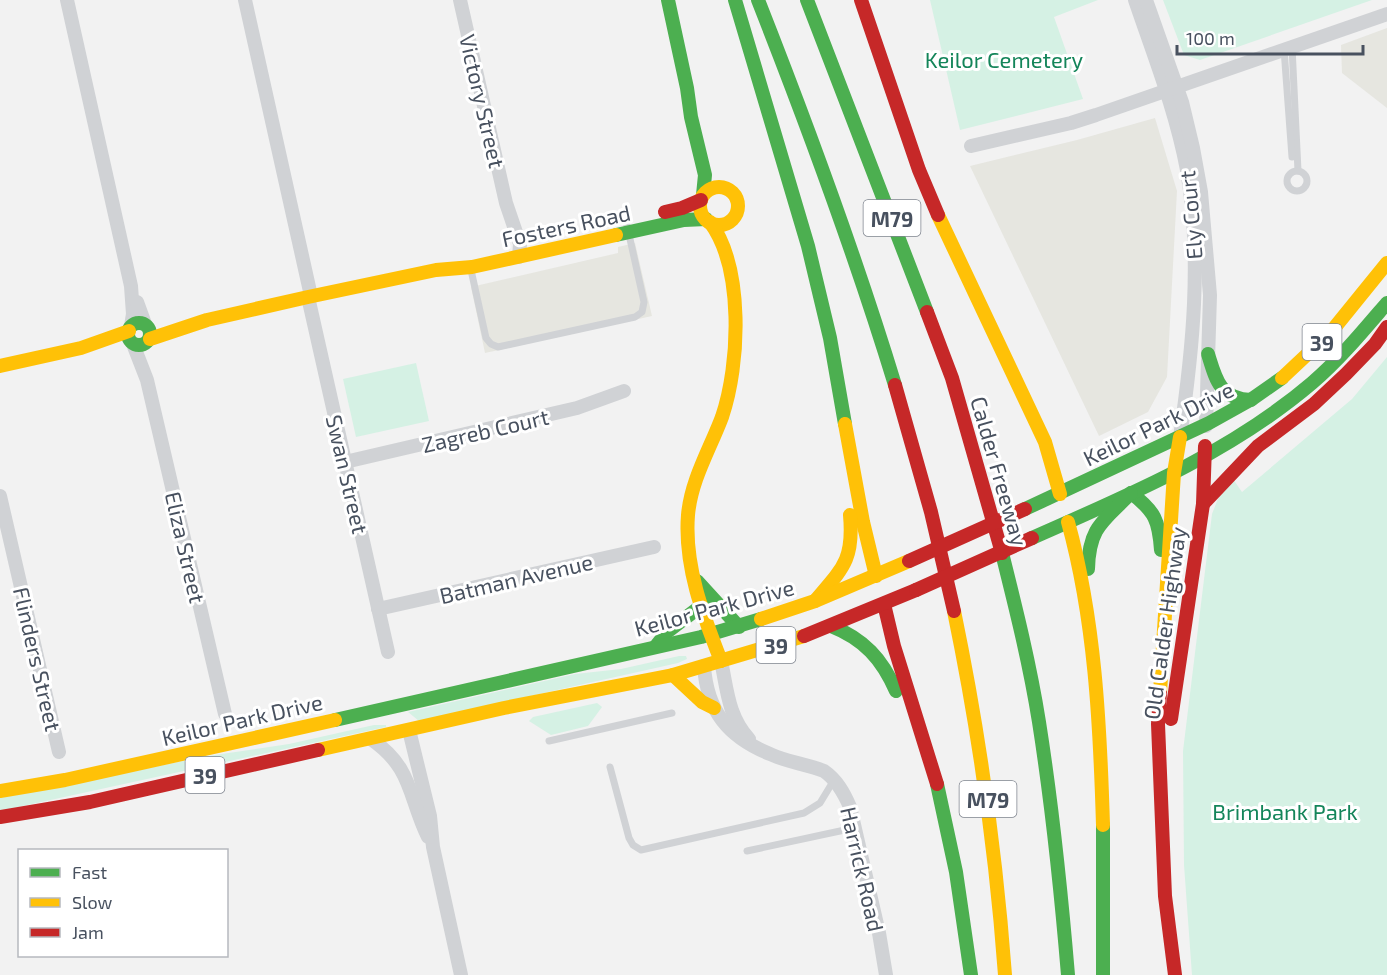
<svg xmlns="http://www.w3.org/2000/svg" width="1387" height="975" viewBox="0 0 1387 975" font-family="'Exo 2',sans-serif">
<rect width="100%" height="100%" fill="#f2f2f2"/>
<g fill="#e6e6e0">
<path d="M1387,28V108L1342,73L1341,45Z"/>
<path d="M1155,118L1177,191L1167,377L1148,412L1099,436L970,166L1077,140Z"/>
<path d="M635,243L652,316L485,353L471,287L618,253V247Z"/>
</g>
<g fill="#d5f1e4">
<path d="M930,0H1098L1054,17L1083,99L960,130Z"/>
<path d="M1163,0H1372L1200,60L1184,55Z"/>
<path d="M1387,357V975H1192L1184,865L1183,751L1212,514L1219,496L1233,479L1242,492L1352,399Z"/>
<path d="M416,363L429,421L356,437L343,379Z"/>
<path d="M679,656H686L687,659L678,663L419,721L408,712L575,674L621,669Z"/>
<path d="M597,703L602,707L588,726L551,735L529,721L533,717Z"/>
<path d="M374,725H386V727L0,811V798L208,756L289,744Z"/>
</g>
<g fill="none" stroke-linecap="round" stroke-linejoin="round">
<g stroke="#d0d2d5" stroke-width="7">
<path d="M1292,47L1298,171"/>
<path d="M1284,49L1292,157"/>
<circle cx="1297" cy="181" r="10"/>
<path d="M471,270L486,338L491,344L498,347L635,317L642,312L644,302L626,221"/>
<path d="M549,741L672,713"/>
<path d="M610,767L629,838L633,845L641,850L804,813L820,803L834,780"/>
<path d="M747,851L854,828"/>
</g>
<g stroke="#d0d2d5" stroke-width="14">
<path d="M67,0L131,286L133,314L131,326"/>
<path d="M245,0L311,296"/>
<path d="M460,0L506,203L520,244L519,257"/>
<path d="M1135,0C1154,56 1176,111 1187,170C1202,259 1193,349 1180,437"/>
<path d="M1146,0L1182,102L1193,148L1201,192L1210,295L1206,426"/>
<path d="M971,146L1071,123L1096,115L1387,14"/>
<path d="M308,297L388,652"/>
<path d="M137,302L145,324"/>
<path d="M133,344L147,380L225,714"/>
<path d="M345,462L577,408L624,391"/>
<path d="M0,496L59,752"/>
<path d="M378,609L654,547"/>
<path d="M721,661C727,688 728,717 749,739"/>
<path d="M704,666C707,711 728,737 770,754C787,762 806,764 824,771C837,780 844,793 850,807L879,933L886,975"/>
<path d="M409,730L430,816L433,847L461,975"/>
<path d="M371,739C413,768 408,796 428,837"/>
</g>
<g stroke="#4caf50" stroke-width="14">
<path d="M668,0L687,88L691,117L705,175L703,195"/>
<path d="M735,0L808,246L830,338L845,424"/>
<path d="M758,0C808,127 855,254 895,385"/>
<path d="M807,0L927,312"/>
<path d="M616,235L684,220L706,219"/>
<circle cx="139" cy="334" r="11"/>
<path d="M1208,354C1216,380 1220,399 1251,400"/>
<path d="M1131,493C1155,511 1159,521 1161,550"/>
<path d="M1025,509L1209,423L1252,399L1282,378"/>
<path d="M1032,538C1129,495 1230,453 1312,383C1340,359 1363,331 1387,303"/>
<path d="M1002,553C1016,609 1030,665 1039,722C1052,805 1061,891 1068,975"/>
<path d="M1088,569C1089,526 1104,521 1131,493"/>
<path d="M697,581L739,627"/>
<path d="M831,626C864,639 882,659 896,691"/>
<path d="M656,646L667,632L701,606"/>
<path d="M335,720L701,637L761,619"/>
<path d="M937,784L956,872L971,975"/>
<path d="M1103,975V825"/>
</g>
<g stroke="#ffc107" stroke-width="14">
<circle cx="719" cy="206" r="19"/>
<path d="M938,215L1045,442L1060,494"/>
<path d="M710,222C744,268 740,364 722,417C710,449 691,480 688,515C684,566 703,615 721,661"/>
<path d="M150,339L207,320L308,297L436,270L472,267L616,235"/>
<path d="M0,366L81,348L129,331"/>
<path d="M1282,378L1331,332L1387,263"/>
<path d="M845,424L863,522L876,576"/>
<path d="M1068,522C1095,620 1100,724 1103,825"/>
<path d="M815,601C843,568 854,560 850,515"/>
<path d="M954,611C979,732 996,852 1005,975"/>
<path d="M761,619L815,601L909,561"/>
<path d="M673,675L702,702L714,708"/>
<path d="M1160,693L1174,473L1180,437"/>
<path d="M318,750L504,708L673,675L804,636"/>
<path d="M0,791L65,780L335,720"/>
</g>
<g stroke="#c62828" stroke-width="14">
<path d="M861,0L919,170L938,215"/>
<path d="M665,212L682,208L701,200"/>
<path d="M927,312L952,378L1002,553"/>
<path d="M895,385L931,512L954,611"/>
<path d="M1203,504L1258,446L1314,404L1346,374L1375,344L1387,327"/>
<path d="M884,604L894,646L937,784"/>
<path d="M804,636L916,590"/>
<path d="M1160,693L1158,724L1165,896L1175,975"/>
<path d="M1171,719L1203,504L1205,446"/>
<path d="M0,817L90,802L318,750"/>
</g>
<g stroke="#c62828" stroke-width="14">
<path d="M909,561L1025,509"/>
<path d="M916,590L1032,538"/>
</g>
</g>
<g text-anchor="middle" dominant-baseline="central" stroke-width="6" stroke-linejoin="round" paint-order="stroke">
<g fill="#fff" stroke="#7f858f" stroke-width="1.5">
<rect x="863.5" y="200" width="57" height="36" rx="4.5"/>
<rect x="1302.5" y="324" width="39" height="36" rx="4.5"/>
<rect x="756.5" y="627" width="39" height="36" rx="4.5"/>
<rect x="185.5" y="757" width="39" height="36" rx="4.5"/>
<rect x="959.5" y="781" width="57" height="36" rx="4.5"/>
</g>
<g font-size="21" font-weight="bold" fill="#48515f">
<text x="892" y="218">M79</text>
<text x="1322" y="342">39</text>
<text x="776" y="645">39</text>
<text x="205" y="775">39</text>
<text x="988" y="799">M79</text>
</g>
<g font-size="22" fill="#14855a" stroke="#fff">
<text x="1004" y="59">Keilor Cemetery</text>
<text x="1285" y="811">Brimbank Park</text>
</g>
<g font-size="22" fill="#48515f" stroke="#fff">
<text transform="translate(483 101) rotate(77)">Victory Street</text>
<text transform="translate(1190 215) rotate(-95)">Ely Court</text>
<text transform="translate(566 225) rotate(-12)">Fosters Road</text>
<text transform="translate(1158 423) rotate(-26)">Keilor Park Drive</text>
<text transform="translate(485 430) rotate(-13)">Zagreb Court</text>
<text transform="translate(1000 471) rotate(74)">Calder Freeway</text>
<text transform="translate(348 474) rotate(77)">Swan Street</text>
<text transform="translate(186 547) rotate(77)">Eliza Street</text>
<text transform="translate(516 578) rotate(-13)">Batman Avenue</text>
<text transform="translate(714 607) rotate(-15)">Keilor Park Drive</text>
<text transform="translate(1164 623) rotate(-82)">Old Calder Highway</text>
<text transform="translate(38 659) rotate(77)">Flinders Street</text>
<text transform="translate(242 719) rotate(-13)">Keilor Park Drive</text>
<text transform="translate(863 869) rotate(77)">Harrick Road</text>
</g>
</g>
<rect x="18" y="849" width="210" height="108" fill="#ffffff" stroke="#b6b9bf" stroke-width="1.5"/>
<rect x="30" y="868" width="30" height="9" fill="#4caf50" stroke="#b6b9bf" stroke-width="1.5"/>
<text x="72" y="879" font-size="18" fill="#48515f">Fast</text>
<rect x="30" y="898" width="30" height="9" fill="#ffc107" stroke="#b6b9bf" stroke-width="1.5"/>
<text x="72" y="909" font-size="18" fill="#48515f">Slow</text>
<rect x="30" y="928" width="30" height="9" fill="#c62828" stroke="#b6b9bf" stroke-width="1.5"/>
<text x="72" y="939" font-size="18" fill="#48515f">Jam</text>
<path d="M1177 45v9h186v-9" fill="none" stroke="#48515f" stroke-width="3"/>
<text x="1186" y="45" font-size="18" fill="#48515f" stroke="#ffffff" stroke-width="4.5" paint-order="stroke">100 m</text>
</svg>
